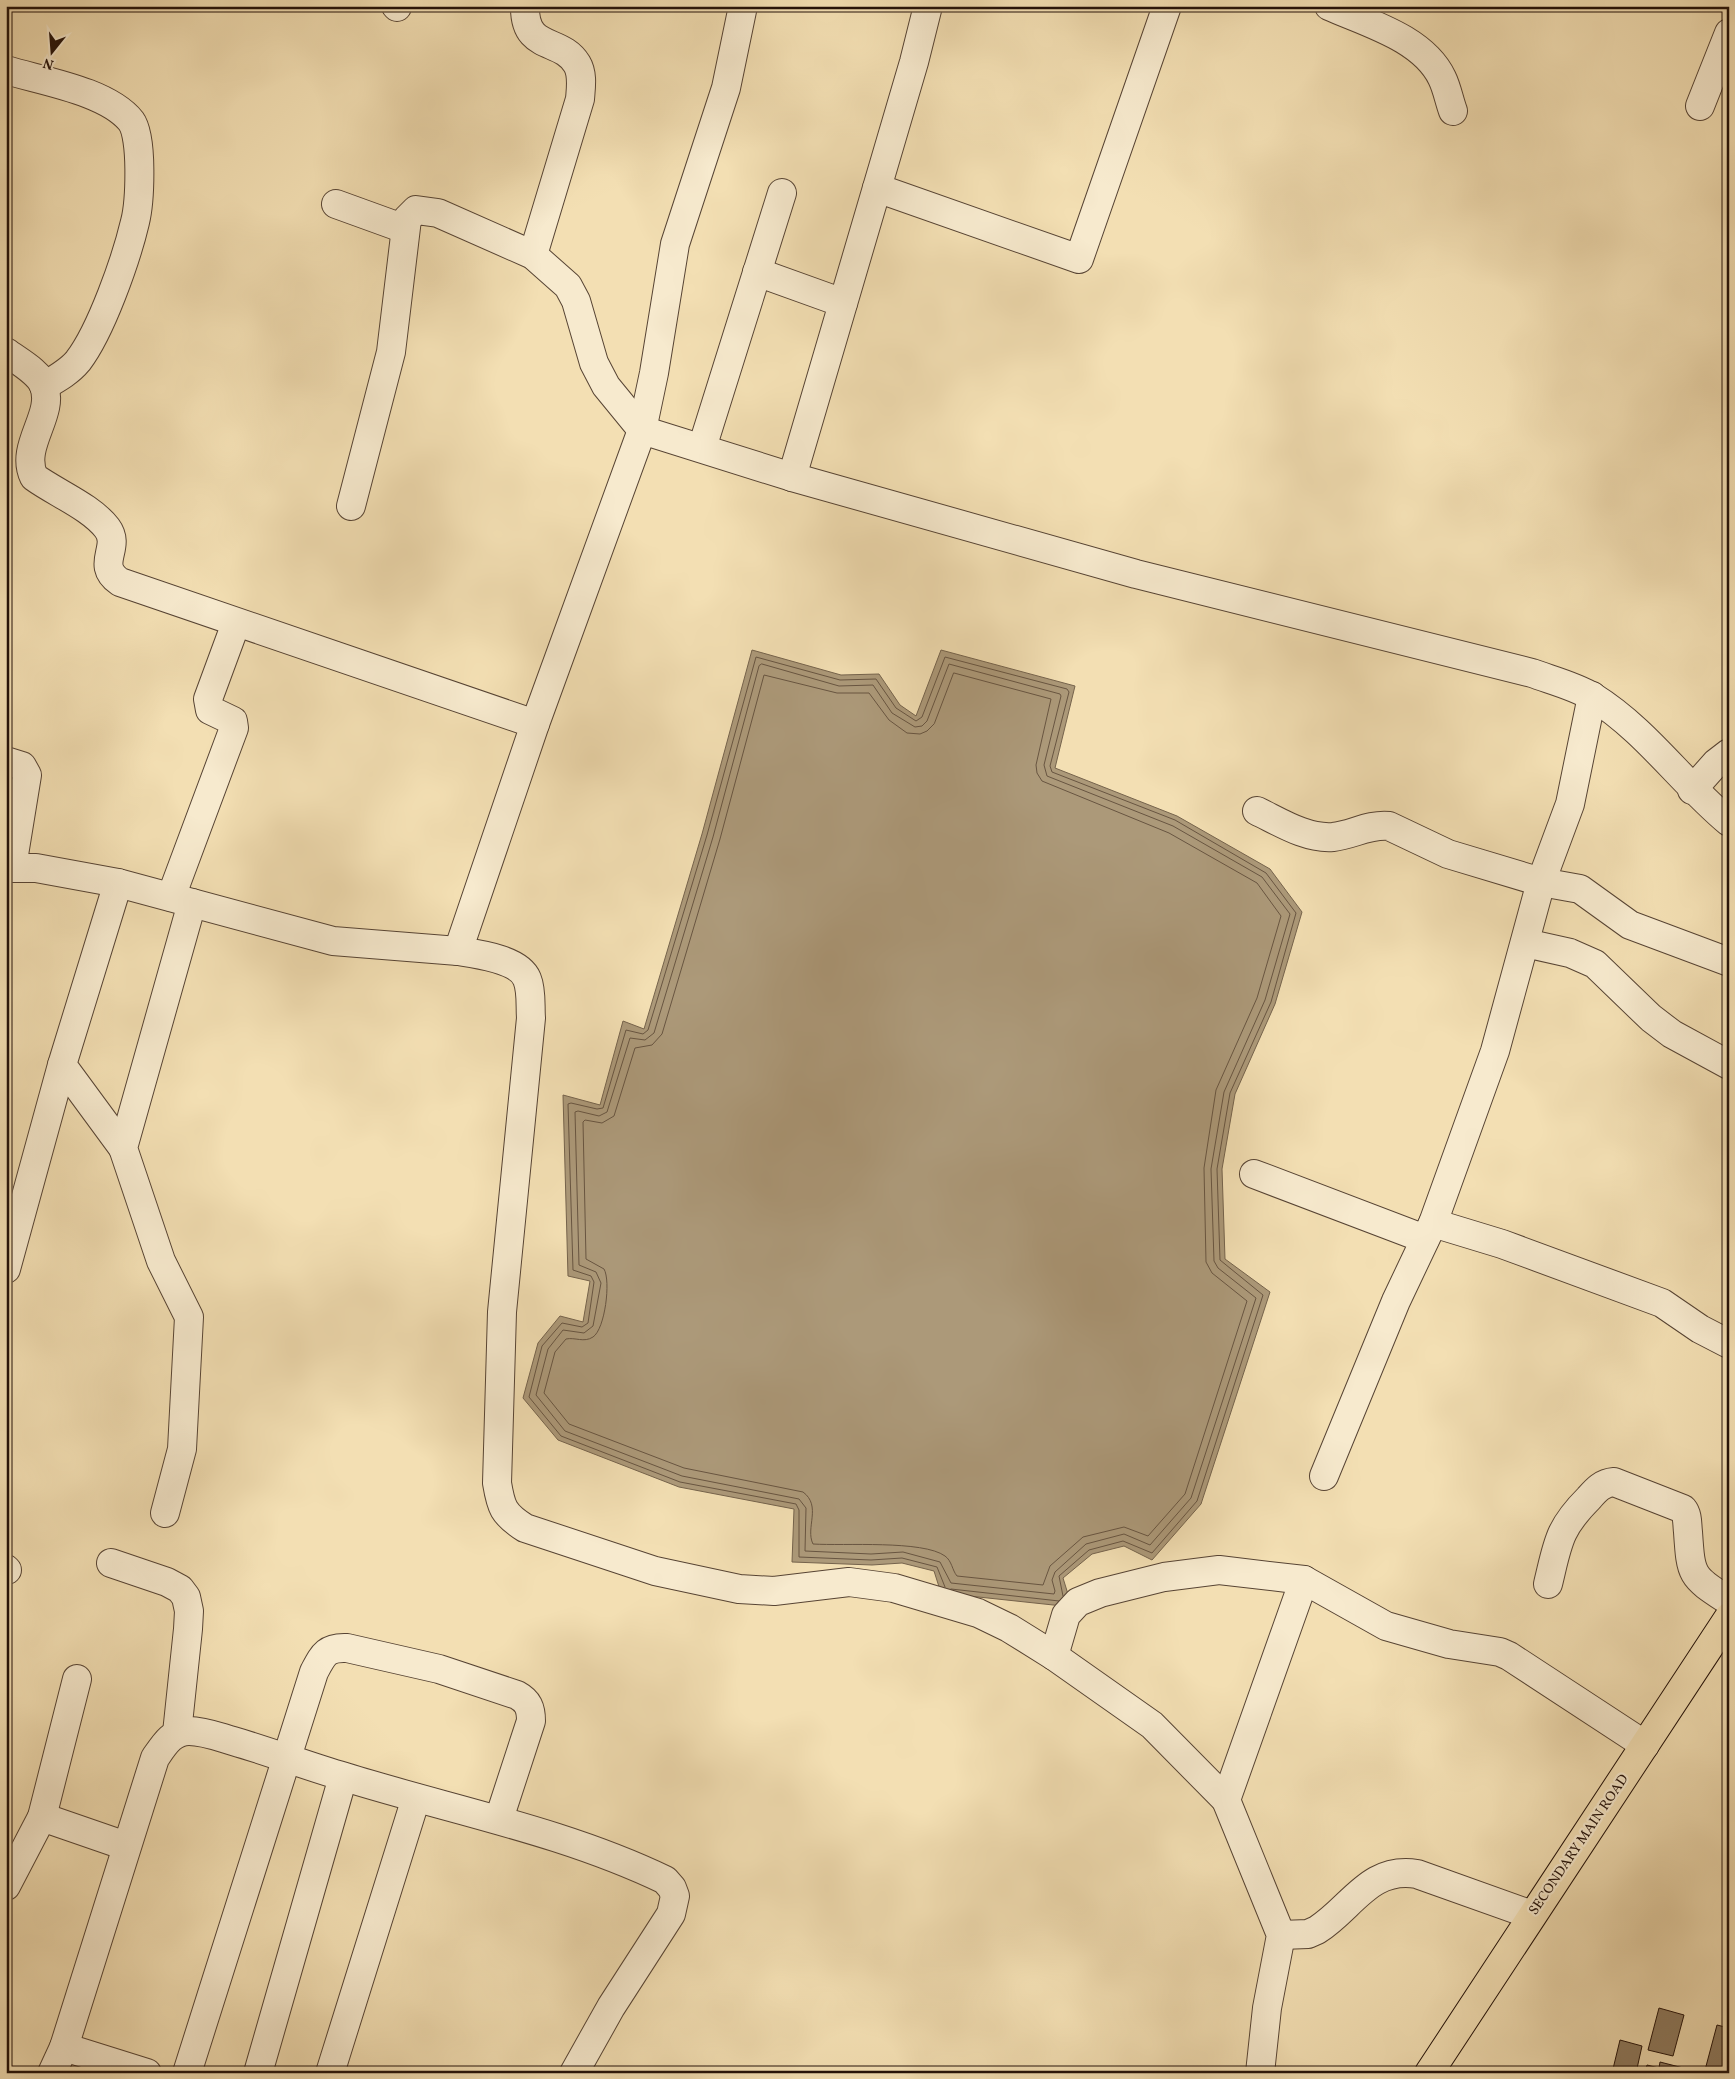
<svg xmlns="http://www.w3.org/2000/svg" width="1735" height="2079" viewBox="0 0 1735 2079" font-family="Vollkorn,serif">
<rect width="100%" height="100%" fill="#f3dfb3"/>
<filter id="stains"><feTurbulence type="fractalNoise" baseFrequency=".004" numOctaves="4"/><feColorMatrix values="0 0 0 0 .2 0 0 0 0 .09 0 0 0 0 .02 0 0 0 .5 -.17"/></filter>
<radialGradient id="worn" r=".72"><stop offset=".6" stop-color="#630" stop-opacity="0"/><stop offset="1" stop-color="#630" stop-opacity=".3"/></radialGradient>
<path fill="#ac9979" stroke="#75634c" d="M752,650L841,675L879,674L900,705L916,716L941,650L1075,686L1055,768L1177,816L1270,869L1302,912L1275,1004L1235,1094L1222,1169L1225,1259L1270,1292L1201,1504L1152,1560L1124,1546L1092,1554L1063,1578L1072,1607L941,1593L934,1571L902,1563L872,1565L792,1562L794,1509L679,1487L558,1440L523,1398L538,1343L560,1316L583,1322L590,1281L568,1276L563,1095L600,1105L623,1021L644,1029L702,834Z"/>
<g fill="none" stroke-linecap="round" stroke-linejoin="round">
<g stroke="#685541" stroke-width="1">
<path d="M762,664L839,686L873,685L892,713L915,727L922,726L927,721L949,664L1060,694L1061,696L1044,765L1047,776L1173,826L1262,877L1290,914L1265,1000L1224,1092L1211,1169L1214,1261L1218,1268L1256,1298L1191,1498L1150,1545L1124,1534L1086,1544L1055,1572L1052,1580L1055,1591L1054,1594L951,1583L940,1562L903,1552L871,1554L805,1551L806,1508L799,1499L682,1476L565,1431L536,1395L548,1349L563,1330L584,1333L593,1326L601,1283L596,1272L579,1265L575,1112L578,1111L599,1116L607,1112L630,1038L645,1040L654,1033L713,837L759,666Z"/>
<path d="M954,673L1051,699L1036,765L1037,773L1042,781L1169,833L1257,883L1281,916L1257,998L1216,1090L1204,1168L1206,1262L1212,1273L1247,1301L1185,1494L1148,1536L1124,1527L1083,1537L1050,1566L1043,1585L957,1576C952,1570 952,1561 945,1556C923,1540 844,1546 813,1544C805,1528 822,1506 803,1492L684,1468L569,1424L544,1393L555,1352L566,1339C575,1337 584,1343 593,1337C605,1329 611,1281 604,1269L586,1259L583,1122L585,1120L602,1123L614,1116L635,1048L652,1045L662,1034L720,839L764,675L837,693H869L889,720L907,733L920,734L927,731L934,724Z"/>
<path d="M945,1587L937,1567L902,1558L871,1560L799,1557V1510L796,1504L680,1482L561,1436L529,1397L542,1346L562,1323L582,1327L588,1323L594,1282L591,1276L573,1270L568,1104L571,1103L597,1109L603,1108L626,1030L643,1034L648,1030L707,835L756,657L840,680L876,679L896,708L916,721L922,717L945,657L1067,689L1069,692L1050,766L1052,772L1175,820L1266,873L1296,913L1271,1002L1230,1093L1217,1169L1220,1260L1263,1295L1197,1501L1152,1553L1123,1541L1089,1550L1059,1576L1063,1596"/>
<path d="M951,1589L1059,1601"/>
</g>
</g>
<g fill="#8f7c61" stroke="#231109">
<path d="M1659,2008L1684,2015L1673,2056L1648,2050Z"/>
<path d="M1717,2025L1729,2028V2073L1705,2070Z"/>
<path d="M1620,2040L1642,2046L1636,2073H1612Z"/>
<path d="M1660,2062L1699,2072V2073H1645L1647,2065L1659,2068Z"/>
</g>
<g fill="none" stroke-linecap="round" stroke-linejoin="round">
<defs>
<g id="minor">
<path d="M396,6L397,7"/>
<path d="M525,6C524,52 561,37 577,64C583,74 581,87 580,99L533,255"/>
<path d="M743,6L726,88L675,244L654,373L642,430L535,724L458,951C477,954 519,959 527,979C532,991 530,1006 531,1018L502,1312L497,1483C501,1507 503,1514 525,1528L655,1571L739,1589L774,1591L849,1582L894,1588L978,1613L1009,1628L1054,1656L1152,1725L1226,1800"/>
<path d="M1329,6C1367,23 1423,38 1442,78C1447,88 1449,100 1453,111"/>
<path d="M6,70C42,81 107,91 131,121C143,137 140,202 135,222C126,260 101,331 78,361C69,372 56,379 44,386"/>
<path d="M1700,106L1729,33"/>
<path d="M877,188L1079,259L1167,6"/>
<path d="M336,204L405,229"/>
<path d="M757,272L843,303"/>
<path d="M6,352C18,361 39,372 44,386C55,415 19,446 34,477C56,493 91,507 107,528C122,548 94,564 120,582L535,724"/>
<path d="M702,448L782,193"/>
<path d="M792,477L914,62L928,6"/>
<path d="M351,506L391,352L407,219L416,210L438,213L533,255L568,286L576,301L594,363L606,386L642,430L792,477L1136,574L1532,673C1551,680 1575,686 1593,697C1646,730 1682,783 1729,822"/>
<path d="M6,761L22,766L27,775L12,867"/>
<path d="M1692,790L1716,763L1729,753"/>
<path d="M1257,811C1280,822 1306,839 1333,837C1352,835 1369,824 1389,826L1448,854L1541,882L1580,889L1630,925L1729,962"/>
<path d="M6,868H36L118,883L333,941L458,951"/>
<path d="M118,883L62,1065L123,1148"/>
<path d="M171,897L234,728L233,721L210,710L208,699L236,623"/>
<path d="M1525,943L1570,953L1595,964L1651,1018L1672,1034L1729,1065"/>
<path d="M1254,1174L1425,1239"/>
<path d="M1433,1223L1502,1244L1662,1303L1700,1329L1729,1344"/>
<path d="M6,1269L62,1065"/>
<path d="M1324,1476L1396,1301L1433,1223L1495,1051L1541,882L1570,804L1592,696"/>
<path d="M165,1513L182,1449L189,1317L161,1261L123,1148L192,903"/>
<path d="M111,1563L167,1582L180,1589L186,1597L189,1611L188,1629L177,1733"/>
<path d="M6,1569L7,1570"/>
<path d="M1548,1584C1558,1543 1558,1529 1589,1498C1596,1490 1602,1483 1614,1482L1683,1509C1688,1515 1687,1524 1688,1532C1691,1577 1691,1576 1729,1601"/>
<path d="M1054,1656L1066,1615L1078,1602L1100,1593L1164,1577L1219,1570L1304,1580L1386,1626L1449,1644L1500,1652L1509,1656L1645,1745"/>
<path d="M42,1817L77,1679"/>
<path d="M6,1886L42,1817L126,1846"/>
<path d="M1281,1935L1308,1934L1317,1930C1352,1908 1369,1866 1417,1874L1532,1915"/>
<path d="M64,2047L147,2073"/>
<path d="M52,2073L64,2047L155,1758C164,1745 172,1731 189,1731C204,1731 219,1737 233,1741C271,1752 307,1766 345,1777C451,1810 563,1831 665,1880L672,1888L675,1896L671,1914L611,2007L574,2073"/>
<path d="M187,2073L314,1672C323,1655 326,1647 347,1648L439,1669L517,1695C528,1701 531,1708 531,1721L499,1819"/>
<path d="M258,2073L343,1777"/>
<path d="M330,2073L416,1798"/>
<path d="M1260,2073L1267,2008L1281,1935L1226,1800L1304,1580"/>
</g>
<path id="major" d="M1429,2073L1729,1617"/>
</defs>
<use href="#minor" stroke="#574434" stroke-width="30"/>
<use href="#major" stroke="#231109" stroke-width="30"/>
<use href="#minor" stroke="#f7eace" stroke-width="28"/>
<use href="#major" stroke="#f3dfb3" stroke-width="28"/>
</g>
<g text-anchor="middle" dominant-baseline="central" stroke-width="4.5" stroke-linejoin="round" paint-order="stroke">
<g font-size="14" fill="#231109" stroke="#f7eace">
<text transform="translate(1579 1845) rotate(-56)">SECONDARY MAIN ROAD</text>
</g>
</g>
<rect width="1735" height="2079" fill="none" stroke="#f3dfb3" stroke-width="25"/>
<rect x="8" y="8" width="1720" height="2064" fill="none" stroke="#231109" stroke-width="2.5"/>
<rect x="12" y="12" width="1710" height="2054" fill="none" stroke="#231109"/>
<g transform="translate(52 52) rotate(197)" stroke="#f7eace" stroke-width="4" paint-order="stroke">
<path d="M0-4L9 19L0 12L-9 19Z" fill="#231109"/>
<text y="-8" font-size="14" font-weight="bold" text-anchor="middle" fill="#231109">N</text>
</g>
<rect width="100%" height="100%" filter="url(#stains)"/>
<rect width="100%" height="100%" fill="url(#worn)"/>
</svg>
